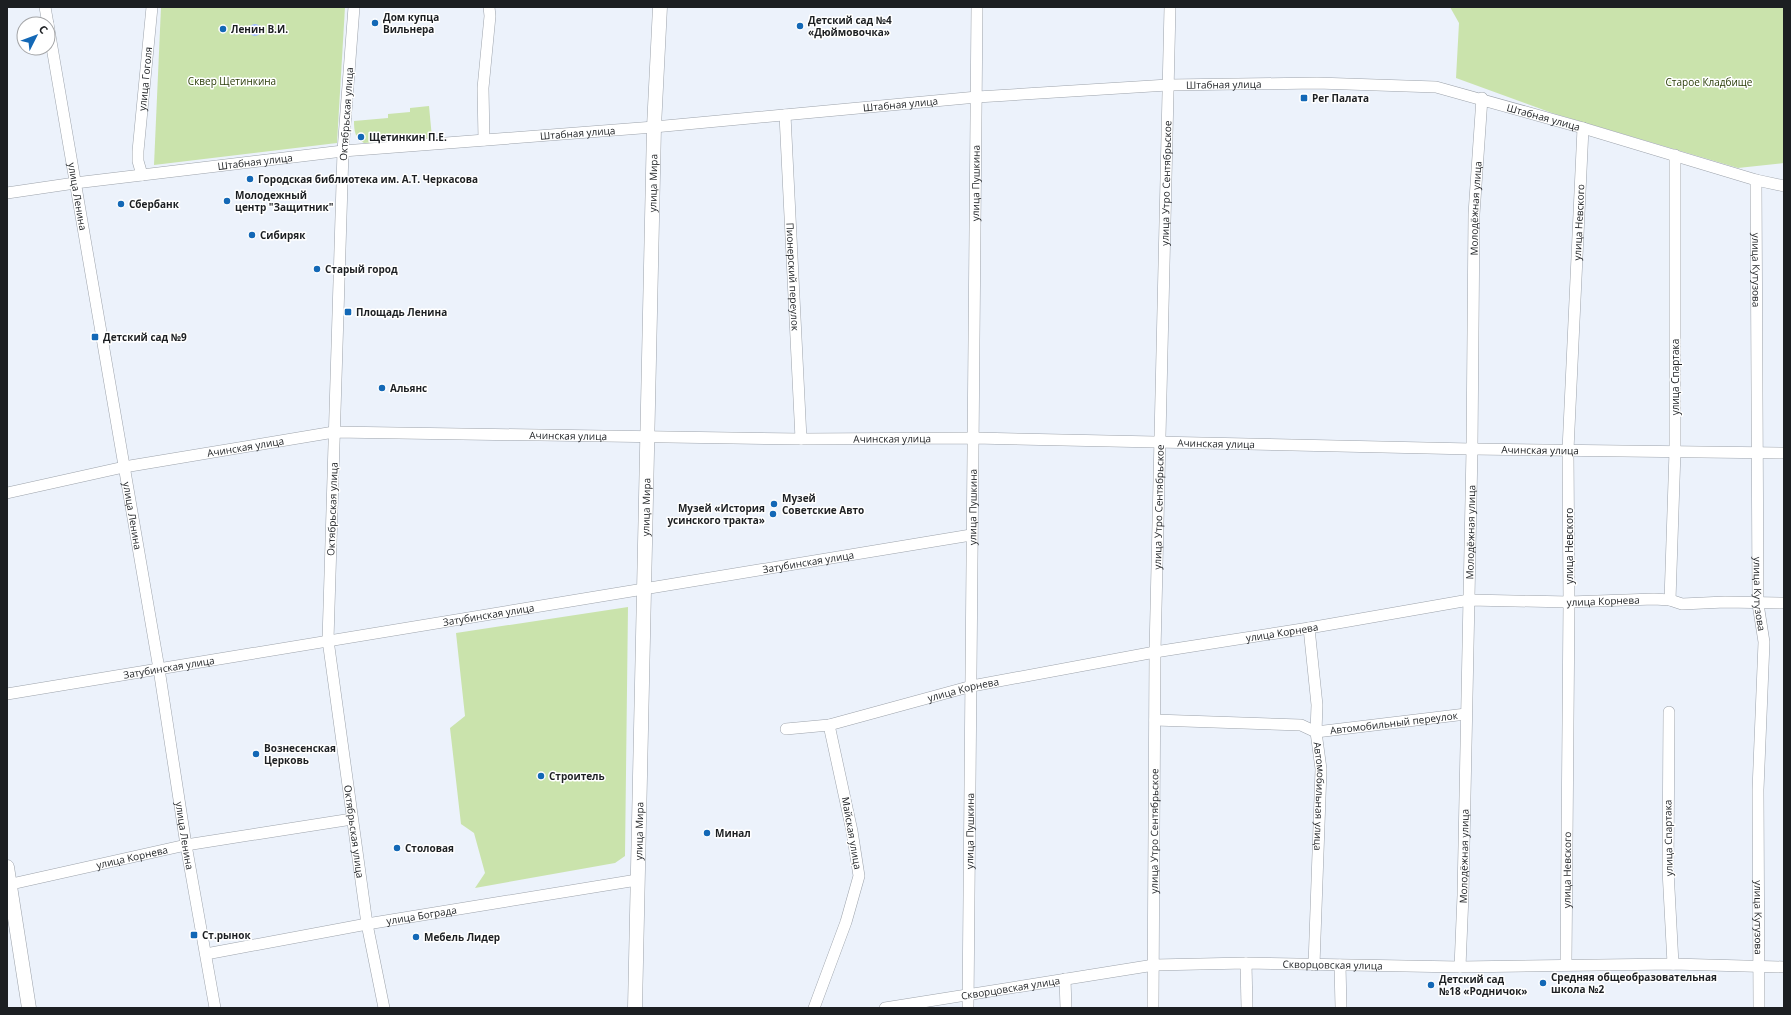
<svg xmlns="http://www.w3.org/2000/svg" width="1791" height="1015" viewBox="0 0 1791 1015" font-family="'Open Sans',sans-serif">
<rect width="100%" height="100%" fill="#ecf2fb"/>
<g fill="#cae3ac">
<path d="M161,7H345L337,143L154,165Z"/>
<path d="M1450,7H1784V163L1738,168L1552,113L1456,78L1459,23Z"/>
<path d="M429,106L432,138L364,143C355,138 354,131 354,121L388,118V114L410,112V108Z"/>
<path d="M628,607L625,856L615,863L475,888L485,873L474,833L461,824L450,728L465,716L456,633Z"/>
</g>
<circle fill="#9dbcfe" cx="255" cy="30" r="6"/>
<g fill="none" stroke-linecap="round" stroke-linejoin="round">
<defs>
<g id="minor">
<path d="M45,7L48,24"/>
<path id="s1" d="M354,7L343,151L328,640L367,924L384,1008"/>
<path id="s2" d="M48,24L159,669L186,845L215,1008"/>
<path id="s3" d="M785,115L801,439"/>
<path d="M484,140L483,88L490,16L489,7"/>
<path id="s4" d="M142,175L138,161V151L152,7"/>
<path id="s5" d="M1756,180L1758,604L1764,642L1758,790L1759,1008"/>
<path id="s6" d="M7,193L75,183L343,151L654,127L977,97L1168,85L1317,83L1436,87L1583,128L1756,180L1784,186"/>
<path id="s7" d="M7,493L124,467L334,432L801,439L974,438L1472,449L1784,453"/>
<path d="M1670,600L1675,451V155"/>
<path id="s8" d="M1309,628L1317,705L1316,732L1321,769L1314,965"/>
<path id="s9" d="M7,694L971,535"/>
<path d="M1669,712L1668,870L1673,964"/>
<path id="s10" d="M1155,720L1301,725L1316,732L1466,714"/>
<path id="s11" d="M786,729L829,725L972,686L1155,652L1309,628L1469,600L1569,602L1654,599L1670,600L1682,604L1725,602L1784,603"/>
<path id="s12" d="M7,885L186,845L352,819"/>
<path id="s13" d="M206,954L367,924L637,880"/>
<path d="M1246,963L1247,1008"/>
<path id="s14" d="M1566,964L1569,602L1568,450L1583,128"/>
<path d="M1340,965L1341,1008"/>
<path id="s15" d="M1460,967L1463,895L1472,449L1474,214L1482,98"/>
<path d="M1065,979L1066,1008"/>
<path d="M814,1008L846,922L859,876L852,831L829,725"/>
<path id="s16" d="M885,1008L1154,965L1246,963L1460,967L1673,964L1784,967"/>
<path id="s17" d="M968,1008L977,7"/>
<path id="s18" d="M1153,1008L1155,652L1170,7"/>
</g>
<g id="major">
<path d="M7,867L29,1008"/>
<path id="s19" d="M635,1008L654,127L660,7"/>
</g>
</defs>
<use href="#minor" stroke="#9da3ab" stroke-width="12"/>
<use href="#major" stroke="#9da3ab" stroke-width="15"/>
<use href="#minor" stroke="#fff" stroke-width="11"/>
<use href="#major" stroke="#fff" stroke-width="14"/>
</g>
<g fill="#1368b6" stroke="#fff" stroke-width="1.5">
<circle cx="375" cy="23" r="4"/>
<circle cx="800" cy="26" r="4"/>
<circle cx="223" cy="29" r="4"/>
<rect x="1300" y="94" width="8" height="8" rx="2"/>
<circle cx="361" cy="137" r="4"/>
<circle cx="250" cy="179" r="4"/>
<circle cx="227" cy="201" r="4"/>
<circle cx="121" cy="204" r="4"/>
<circle cx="252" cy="235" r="4"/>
<circle cx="317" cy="269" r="4"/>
<rect x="344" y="308" width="8" height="8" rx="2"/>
<rect x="91" y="333" width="8" height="8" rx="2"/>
<circle cx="382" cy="388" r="4"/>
<circle cx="774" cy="504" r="4"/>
<circle cx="773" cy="514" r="4"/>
<circle cx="256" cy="754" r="4"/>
<circle cx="541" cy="776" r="4"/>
<circle cx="707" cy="833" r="4"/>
<circle cx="397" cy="848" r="4"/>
<rect x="190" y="931" width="8" height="8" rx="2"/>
<circle cx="416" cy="937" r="4"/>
<circle cx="1543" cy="983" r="4"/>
<circle cx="1431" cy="985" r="4"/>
</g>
<g text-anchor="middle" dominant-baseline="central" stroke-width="3" stroke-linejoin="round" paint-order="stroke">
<g font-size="10" font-weight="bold" fill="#1c1f22" stroke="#fff" text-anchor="start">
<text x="383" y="17">Дом купца<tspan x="383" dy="12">Вильнера</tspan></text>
<text x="808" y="20">Детский сад №4<tspan x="808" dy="12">«Дюймовочка»</tspan></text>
<text x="231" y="29">Ленин В.И.</text>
<text x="1312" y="98">Рег Палата</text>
<text x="369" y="137">Щетинкин П.Е.</text>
<text x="258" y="179">Городская библиотека им. А.Т. Черкасова</text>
<text x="235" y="195">Молодежный<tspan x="235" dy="12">центр "Защитник"</tspan></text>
<text x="129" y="204">Сбербанк</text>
<text x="260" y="235">Сибиряк</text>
<text x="325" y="269">Старый город</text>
<text x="356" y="312">Площадь Ленина</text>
<text x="103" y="337">Детский сад №9</text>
<text x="390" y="388">Альянс</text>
<text x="782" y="498">Музей<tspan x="782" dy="12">Советские Авто</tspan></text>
<text x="765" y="508" text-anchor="end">Музей «История<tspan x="765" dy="12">усинского тракта»</tspan></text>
<text x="264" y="748">Вознесенская<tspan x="264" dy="12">Церковь</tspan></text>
<text x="549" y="776">Строитель</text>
<text x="715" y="833">Минал</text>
<text x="405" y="848">Столовая</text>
<text x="202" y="935">Ст.рынок</text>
<text x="424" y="937">Мебель Лидер</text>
<text x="1551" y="977">Средняя общеобразовательная<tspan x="1551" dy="12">школа №2</tspan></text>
<text x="1439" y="979">Детский сад<tspan x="1439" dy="12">№18 «Родничок»</tspan></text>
</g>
<g font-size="10" fill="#1c1f22" stroke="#fff">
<text stroke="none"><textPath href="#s4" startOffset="97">улица Гоголя</textPath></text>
<text stroke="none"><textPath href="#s6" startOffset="1222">Штабная улица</textPath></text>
<text stroke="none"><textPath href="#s6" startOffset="898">Штабная улица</textPath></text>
<text transform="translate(346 114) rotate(-86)">Октябрьская улица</text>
<text stroke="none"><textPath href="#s6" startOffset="1546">Штабная улица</textPath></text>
<text stroke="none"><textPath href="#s6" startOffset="574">Штабная улица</textPath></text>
<text stroke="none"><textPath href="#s6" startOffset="250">Штабная улица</textPath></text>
<text stroke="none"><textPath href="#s19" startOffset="825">улица Мира</textPath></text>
<text stroke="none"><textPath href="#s17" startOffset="825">улица Пушкина</textPath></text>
<text stroke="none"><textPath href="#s18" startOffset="825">улица Утро Сентябрьское</textPath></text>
<text stroke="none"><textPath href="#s2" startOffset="175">улица Ленина</textPath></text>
<text stroke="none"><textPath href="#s15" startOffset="759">Молодёжная улица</textPath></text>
<text stroke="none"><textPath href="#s14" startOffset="742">улица Невского</textPath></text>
<text stroke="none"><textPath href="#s5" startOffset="90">улица Кутузова</textPath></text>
<text stroke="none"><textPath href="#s3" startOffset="162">Пионерский переулок</textPath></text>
<text transform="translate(1675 377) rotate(-90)">улица Спартака</text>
<text stroke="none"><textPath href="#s7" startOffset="567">Ачинская улица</textPath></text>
<text stroke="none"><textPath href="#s7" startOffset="891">Ачинская улица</textPath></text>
<text stroke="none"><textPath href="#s7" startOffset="1215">Ачинская улица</textPath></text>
<text stroke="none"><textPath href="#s7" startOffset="243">Ачинская улица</textPath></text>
<text stroke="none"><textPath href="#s7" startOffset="1539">Ачинская улица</textPath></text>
<text stroke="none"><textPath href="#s19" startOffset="501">улица Мира</textPath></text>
<text stroke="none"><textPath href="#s18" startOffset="501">улица Утро Сентябрьское</textPath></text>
<text stroke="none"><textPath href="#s17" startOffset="501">улица Пушкина</textPath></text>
<text transform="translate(332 509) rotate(-88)">Октябрьская улица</text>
<text stroke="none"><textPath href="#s2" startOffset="499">улица Ленина</textPath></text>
<text stroke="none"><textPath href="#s15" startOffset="435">Молодёжная улица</textPath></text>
<text transform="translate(1569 546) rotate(-90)">улица Невского</text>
<text stroke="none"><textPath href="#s9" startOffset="812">Затубинская улица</textPath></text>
<text stroke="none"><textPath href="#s5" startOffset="414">улица Кутузова</textPath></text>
<text stroke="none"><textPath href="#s11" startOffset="830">улица Корнева</textPath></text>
<text stroke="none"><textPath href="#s9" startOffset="488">Затубинская улица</textPath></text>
<text stroke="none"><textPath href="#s11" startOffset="506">улица Корнева</textPath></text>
<text stroke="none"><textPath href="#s9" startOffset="164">Затубинская улица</textPath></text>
<text stroke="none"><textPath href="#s11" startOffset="182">улица Корнева</textPath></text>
<text stroke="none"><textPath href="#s10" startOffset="241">Автомобильный переулок</textPath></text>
<text stroke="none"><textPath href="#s8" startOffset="169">Автомобильная улица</textPath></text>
<text stroke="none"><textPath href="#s19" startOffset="177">улица Мира</textPath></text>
<text stroke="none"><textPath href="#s17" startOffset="177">улица Пушкина</textPath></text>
<text stroke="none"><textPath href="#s18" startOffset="177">улица Утро Сентябрьское</textPath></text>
<text stroke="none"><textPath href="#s1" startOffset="827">Октябрьская улица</textPath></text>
<text transform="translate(852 833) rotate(80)">Майская улица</text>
<text stroke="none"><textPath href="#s2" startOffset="823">улица Ленина</textPath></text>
<text transform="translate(1668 838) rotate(-91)">улица Спартака</text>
<text stroke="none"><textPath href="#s15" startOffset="111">Молодёжная улица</textPath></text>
<text stroke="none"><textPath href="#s12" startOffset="128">улица Корнева</textPath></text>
<text stroke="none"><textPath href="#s14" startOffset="94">улица Невского</textPath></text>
<text stroke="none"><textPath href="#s13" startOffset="219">улица Бограда</textPath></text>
<text stroke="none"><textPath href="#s5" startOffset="738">улица Кутузова</textPath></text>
<text stroke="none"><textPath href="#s16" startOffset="451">Скворцовская улица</textPath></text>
<text stroke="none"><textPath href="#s16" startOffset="127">Скворцовская улица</textPath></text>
</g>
<g font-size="10" fill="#2a3c08" stroke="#fff">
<text x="232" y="81">Сквер Щетинкина</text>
<text x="1709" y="82">Старое Кладбище</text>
</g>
</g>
<rect width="1791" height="1015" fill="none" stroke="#1c1f22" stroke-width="16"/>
<g transform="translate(36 36) rotate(48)"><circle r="19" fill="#ffffff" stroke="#a4a5a7"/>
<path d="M0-3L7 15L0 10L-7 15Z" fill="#1368b6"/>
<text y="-6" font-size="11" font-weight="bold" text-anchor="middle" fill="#1c1f22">С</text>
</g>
</svg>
